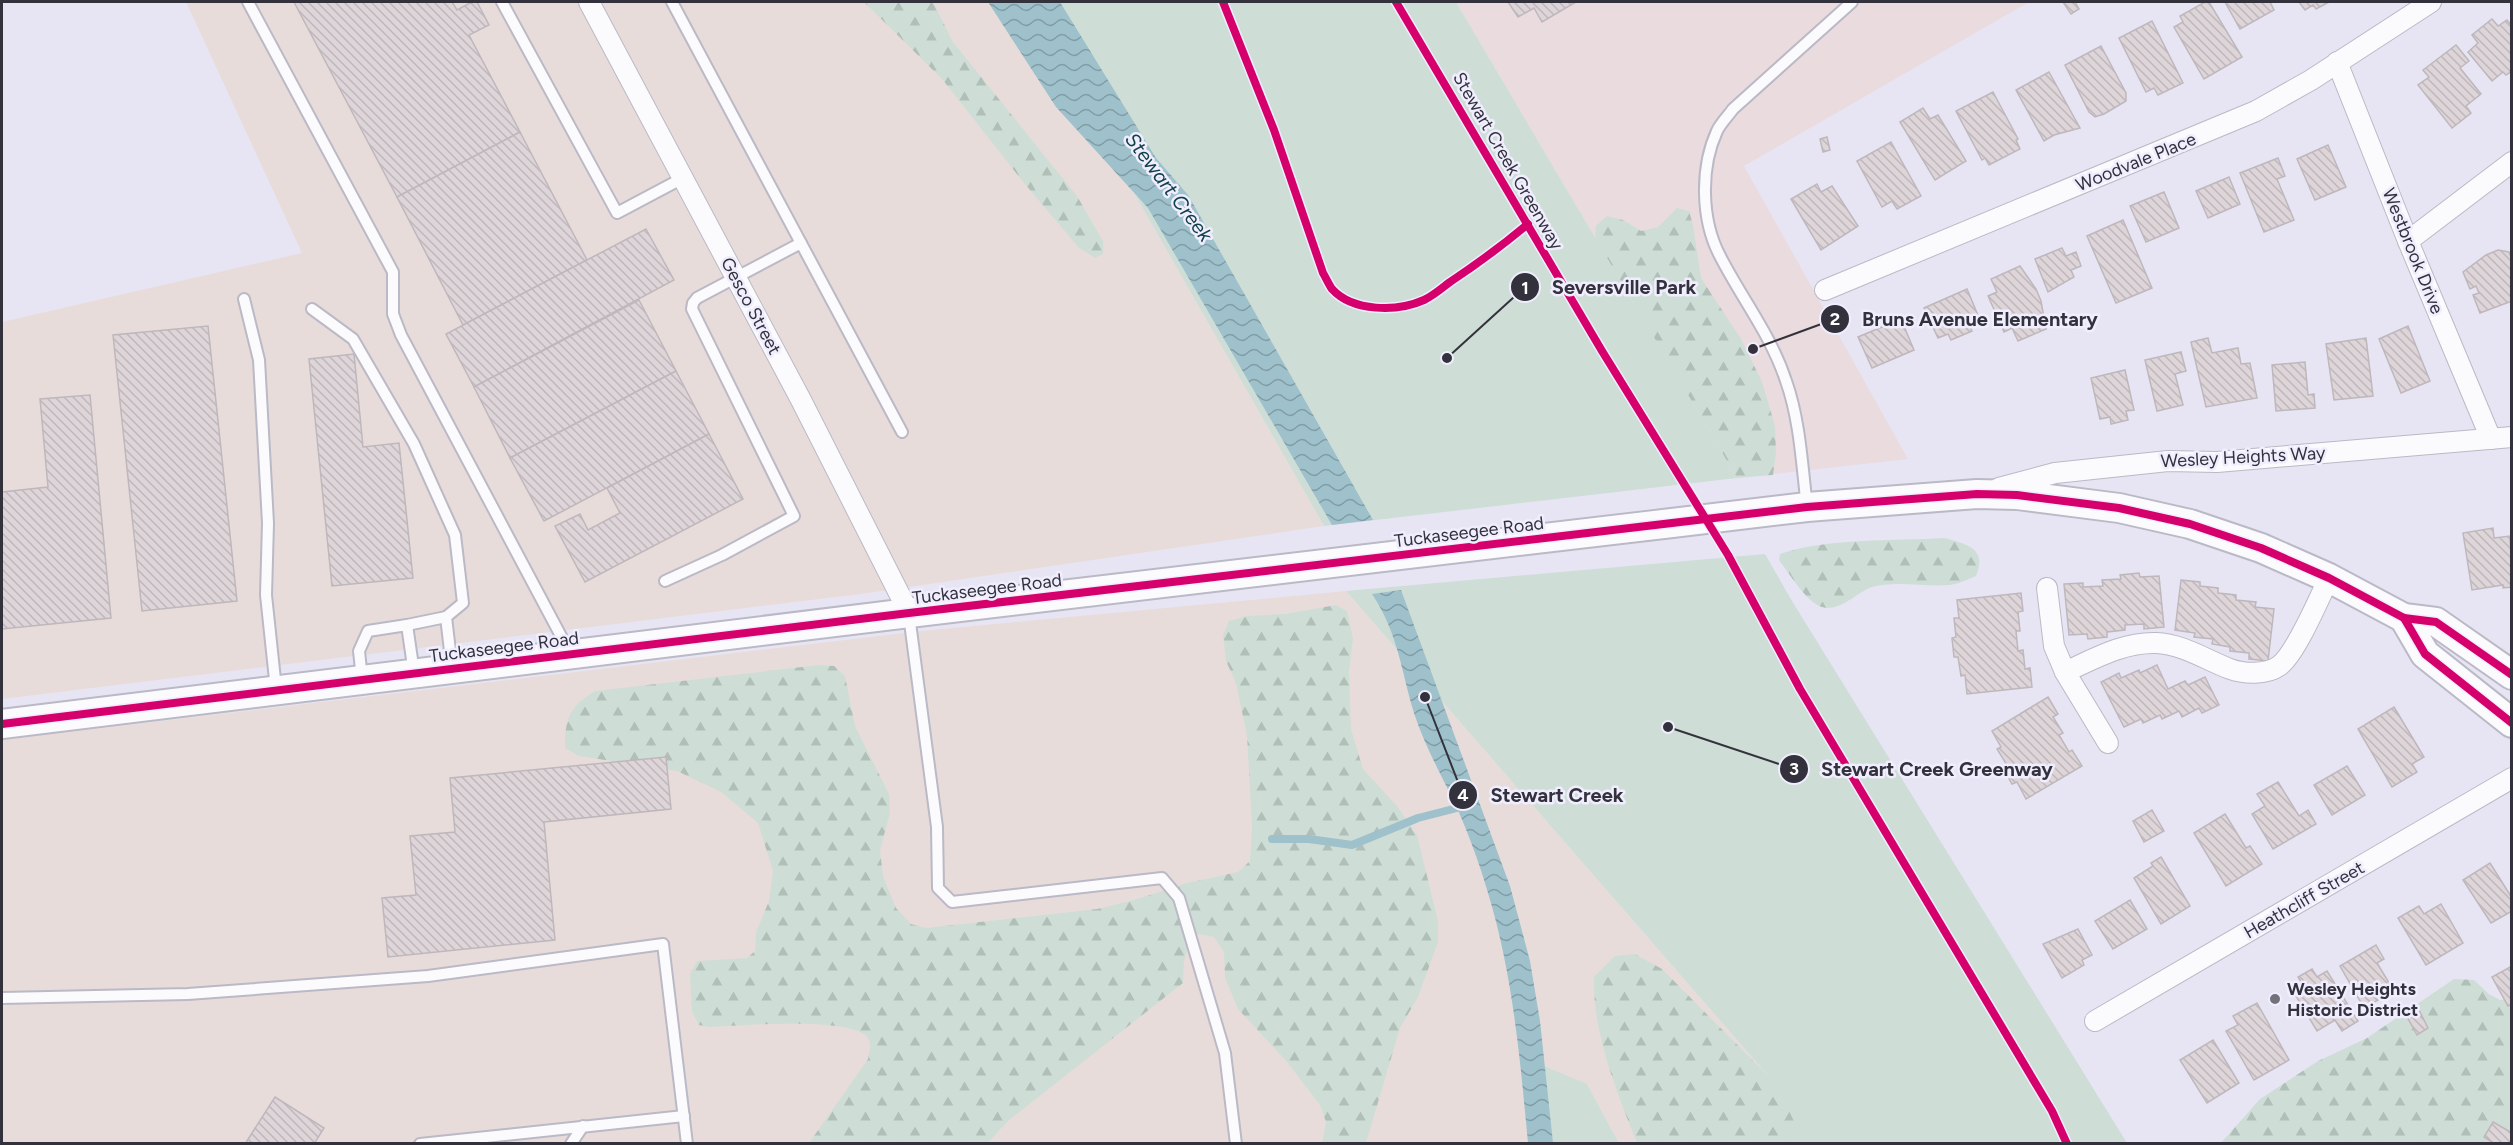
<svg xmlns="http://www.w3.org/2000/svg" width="2513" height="1145" viewBox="0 0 2513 1145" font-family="Figtree,sans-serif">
<defs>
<pattern id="forest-firs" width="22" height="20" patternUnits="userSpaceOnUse" patternTransform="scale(1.5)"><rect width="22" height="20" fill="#ceded6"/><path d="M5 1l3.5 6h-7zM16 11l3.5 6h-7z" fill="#b1bfb9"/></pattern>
<pattern id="water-waves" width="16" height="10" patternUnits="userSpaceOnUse" patternTransform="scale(1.5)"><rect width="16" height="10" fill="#9ec1cb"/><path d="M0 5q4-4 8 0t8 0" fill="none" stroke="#819da6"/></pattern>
<pattern id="building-back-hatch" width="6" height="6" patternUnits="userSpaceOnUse" patternTransform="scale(1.5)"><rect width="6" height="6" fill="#ded5d9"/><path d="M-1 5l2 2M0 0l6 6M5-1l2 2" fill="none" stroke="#bfb7bb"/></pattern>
</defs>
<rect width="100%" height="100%" fill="#e7e5f4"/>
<g fill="#e8dcdb">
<path d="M186,2H1025L1324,526L861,594L2,699V322L302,253Z"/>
<path d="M1346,591L1778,1087L1804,1143H1619L1587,1084L1537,1143H2V740L921,631Z"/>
</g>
<path fill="#eadbde" d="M1456,2H2029L1744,166L1908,459L1737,478Z"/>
<g fill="url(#forest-firs)">
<path d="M864,2H933L953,42L1077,196L1103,241V254L1095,258L1079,248L1024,183L942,79Z"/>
<path d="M1677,208L1689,211L1693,225L1701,278L1741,339L1762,382L1775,426L1776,453L1773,475L1737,478L1595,238L1596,226L1607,216L1623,220L1641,231L1658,227Z"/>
<path d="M1944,538C1966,544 1988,548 1976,576C1971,578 1965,581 1959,583C1934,590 1901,579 1872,587C1855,593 1841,612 1822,607C1807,603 1789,573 1779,560L1780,554C1826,538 1894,541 1944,538Z"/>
<path d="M1336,605L1347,611L1353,638L1349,672L1351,729L1363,769L1397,806L1417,835L1438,921V942L1418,997L1400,1028L1366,1143H1322L1326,1122L1320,1105L1287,1062L1238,1009L1225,978L1224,952L1214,937L1198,934L1191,938L1184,961L1183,983L1008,1121L988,1143H809L868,1059C869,1051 873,1044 867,1037C850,1016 737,1026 709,1027L699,1025L692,1012L690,974L697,961L747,958L755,951L756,932L769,901L773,871L758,823L721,792L677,771L579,756L565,748C565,718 569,707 595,691L819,665L834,666L845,676L855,726L889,794L890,813L880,850L883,876L896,908L911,924L926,928L1097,909L1134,900L1187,883L1238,872L1250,861L1252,826L1247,736L1236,683L1226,661L1223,635L1229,621L1247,616L1285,614Z"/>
<path d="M1635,954L1662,969L1804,1112L1825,1143H1637C1617,1092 1592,1032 1594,977L1615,956Z"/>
<path d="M2454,979L2474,980L2489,994L2500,1000L2511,998V1143L2220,1144L2260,1099L2318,1061L2367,1038Z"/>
</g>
<g fill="#ceded6">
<path d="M1025,2H1456L1737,478L1324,526Z"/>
<path d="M1765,554L1792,601L2127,1143H1804L1778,1087L1346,591Z"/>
<path d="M1532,1061L1587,1084L1619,1143H1537Z"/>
</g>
<g fill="url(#water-waves)">
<path d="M988,2H1060L1156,158L1188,195L1373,520L1332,525L1148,208L1056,107Z"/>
<path d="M1401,590L1510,886L1530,961L1540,1021L1553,1143H1528C1520,1059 1513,975 1488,893C1480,865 1469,835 1457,808C1442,776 1425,747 1414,713C1401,670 1398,633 1372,594Z"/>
</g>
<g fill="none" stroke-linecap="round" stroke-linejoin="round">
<path stroke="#9ec1cb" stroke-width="8" d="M1272,839H1309L1352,845L1418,818L1457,808L1463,803"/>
</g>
<g fill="url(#building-back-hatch)" stroke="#beb7bc" stroke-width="1.5">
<path d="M294,2H452L457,10L472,2H477L489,25L469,35L520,132L397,197Z"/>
<path d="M1508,2H1576L1542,22L1534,8L1518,17Z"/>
<path d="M2063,2H2075L2079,9L2071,14Z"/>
<path d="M2205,2H2209L2242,57L2204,79L2174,27L2183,22L2180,16Z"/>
<path d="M2225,2H2270L2274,10L2240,29Z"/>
<path d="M2299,2H2329L2316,9L2313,5L2305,10Z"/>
<path d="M2492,19L2498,26L2507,20L2512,26V71L2506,75L2503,72L2492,81L2468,52L2478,43L2472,35Z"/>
<path d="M2152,21L2183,83L2158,95L2154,88L2146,92L2119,38Z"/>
<path d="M2456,45L2469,61L2460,68L2481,94L2466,106L2471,113L2452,128L2418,85L2429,77L2423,70Z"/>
<path d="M2101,46L2126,93V101L2104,114L2095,117L2089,112L2065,65Z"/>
<path d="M2049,72L2080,128L2054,135L2044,141L2016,90Z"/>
<path d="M1993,92L2018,139L2016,140L2020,149L1989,165L1985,158L1982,160L1956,111Z"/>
<path d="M1923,108L1930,119L1938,115L1966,161L1935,180L1900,122Z"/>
<path d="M520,132L587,260L463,325L397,197Z"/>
<path d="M1827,137L1830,150L1823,152L1820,139Z"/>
<path d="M1891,142L1921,196L1897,209L1892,201L1882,207L1857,161Z"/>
<path d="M2328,145L2346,187L2315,200L2297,159Z"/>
<path d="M2278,158L2285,176L2277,179L2294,220L2264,232L2240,173Z"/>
<path d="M2229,177L2240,204L2208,218L2196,191Z"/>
<path d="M1817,184L1821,192L1832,186L1858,226L1821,250L1791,199Z"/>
<path d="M2164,192L2179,228L2146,242L2130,206Z"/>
<path d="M2123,220L2152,288L2116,303L2087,236Z"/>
<path d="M646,229L674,280L474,387L446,334Z"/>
<path d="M2062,248L2066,256L2076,252L2081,266L2071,270L2074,277L2048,292L2035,259Z"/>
<path d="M2498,250L2509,252L2512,259V301L2480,313L2473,295L2479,293L2476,286L2470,289L2463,272L2486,255Z"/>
<path d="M2020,266L2036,289L2041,301L2046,329L2018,341L2012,328L2004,332L1988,296L1997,292L1991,279Z"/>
<path d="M1967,289L1980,320L1969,325L1972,331L1951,340L1948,334L1938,338L1924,308Z"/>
<path d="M639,300L676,371L510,458L474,387Z"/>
<path d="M1901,319L1914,350L1872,368L1858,337Z"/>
<path d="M208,326L237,601L142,611L113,335Z"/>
<path d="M2408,326L2430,381L2401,393L2379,339Z"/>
<path d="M2208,338L2212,353L2238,348L2241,364L2250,363L2257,398L2206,407L2191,342Z"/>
<path d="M2366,338L2373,396L2334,400L2326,344Z"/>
<path d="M2181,352L2186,371L2175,374L2183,405L2157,411L2145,360Z"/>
<path d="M354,354L363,447L399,443L413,578L332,586L309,359Z"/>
<path d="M2305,362L2308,395L2314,394L2315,408L2276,411L2272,365Z"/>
<path d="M2125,370L2134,410L2126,411L2128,420L2111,424L2110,417L2100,419L2091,378Z"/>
<path d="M676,371L709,434L544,521L510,458Z"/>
<path d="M90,395L111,618L2,629V492L48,487L40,399Z"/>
<path d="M709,434L743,499L585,582L555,526L580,514L588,530L620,513L607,488Z"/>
<path d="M2493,528L2494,538L2510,536L2512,587L2503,588V585L2472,590L2463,533Z"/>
<path d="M2139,573L2140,577L2159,576L2164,627L2144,629V624L2125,625V630L2107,632V637L2088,639L2087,634L2069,635L2064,584L2083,583V587L2103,586L2102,580L2121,579L2120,575Z"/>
<path d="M2181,580L2200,582V586L2218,588V593L2236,595V600L2256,602L2255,607L2274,609L2268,661L2249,659V653L2230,651V647L2212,644L2213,639L2194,637L2195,633L2175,630Z"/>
<path d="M2021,593L2023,611L2018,612L2020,631H2016L2018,651L2023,650L2025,669L2030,668L2032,687L1967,694L1965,675L1961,676L1958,657H1954L1952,638L1956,637L1954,618H1959L1957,600Z"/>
<path d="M2157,665L2168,689L2185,681L2188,685L2205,677L2219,705L2202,713L2199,708L2182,717L2179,711L2162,719L2160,715L2143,723L2141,719L2124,727L2101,682L2119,673L2121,678L2139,670L2140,673Z"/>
<path d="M2048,697L2058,714L2053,717L2063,733L2059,735L2069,752L2072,750L2082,766L2026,799L2017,782L2012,784L2003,768L2007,765L1997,749L2001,747L1992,731Z"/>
<path d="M2394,707L2424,757L2412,764L2417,772L2392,787L2358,729Z"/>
<path d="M666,757L671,809L544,822L555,940L388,957L382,898L416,895L410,836L455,832L450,778Z"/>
<path d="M2347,766L2365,795L2332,815L2314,785Z"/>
<path d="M2278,782L2299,816L2308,810L2316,824L2273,849L2252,814L2265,806L2257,794Z"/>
<path d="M2152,810L2164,831L2144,842L2133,821Z"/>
<path d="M2225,814L2246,848L2250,846L2262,864L2226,886L2194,833Z"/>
<path d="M2161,857L2190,906L2161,924L2134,878L2153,866L2151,863Z"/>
<path d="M2490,863L2512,898V911L2491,923L2463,880Z"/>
<path d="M2130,900L2147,929L2113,949L2095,921Z"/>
<path d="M2441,904L2463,943L2426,965L2398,918L2419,906L2424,914Z"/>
<path d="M2078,929L2092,955L2082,960L2084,965L2062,978L2043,944Z"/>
<path d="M2376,945L2384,959L2377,963L2394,991L2364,1008L2340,966Z"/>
<path d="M2512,966V1004L2508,1006L2492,977Z"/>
<path d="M2312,969L2317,977L2327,971L2358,1021L2342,1031L2335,1020L2317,1031L2293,991L2303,985L2298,977Z"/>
<path d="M2257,1003L2289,1060L2254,1080L2226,1031L2238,1025L2233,1016Z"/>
<path d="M2418,1008L2428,1028L2417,1035L2406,1015Z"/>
<path d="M2213,1040L2239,1083L2207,1103L2180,1060Z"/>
<path d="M275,1097L324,1128L314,1144H245Z"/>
<path d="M2493,1122L2512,1133L2510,1144H2495L2484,1137Z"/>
</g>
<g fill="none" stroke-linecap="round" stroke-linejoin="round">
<defs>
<g id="lane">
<path d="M248,2L393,272V314L401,335L570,653"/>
<path d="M502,2L617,213L683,178"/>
<path d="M672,2L902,432"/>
<path d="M244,299L259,360L268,523L266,595L276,689"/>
<path d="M312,309L353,339L414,444L455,535L463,603L446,617L407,625"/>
<path d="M1807,507C1802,466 1800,420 1786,381C1771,335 1742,299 1720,256C1701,220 1700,168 1717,131C1720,124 1728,116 1733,109L1852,2"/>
<path d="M665,581L722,555L794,516L692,309L693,303L697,298L801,243"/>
<path d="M909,615L937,827L938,888L952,902L1162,878L1179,898L1225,1053L1236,1144"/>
<path d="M446,617L452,668"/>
<path d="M362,679L359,651L368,631L407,625L414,673"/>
<path d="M2,998L188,994L428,976L663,944L687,1144"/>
<path d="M420,1144L684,1116"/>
<path d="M571,1144L583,1126"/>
</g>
<g id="street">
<path d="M589,2L801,400L909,613"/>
<path d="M2337,62L2408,241L2491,439"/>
<path d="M2408,241L2512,162"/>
<path d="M1825,290L2256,111L2311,80L2431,2"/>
<path d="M1999,488L2055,473L2168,461L2217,462L2512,437"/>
<path d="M2047,588L2054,646L2065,672L2108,743"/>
<path d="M2065,672C2094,659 2123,642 2156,643C2183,644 2206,660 2230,669C2244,674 2266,675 2279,666C2296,654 2319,598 2329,578"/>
<path d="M2095,1021L2512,778"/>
</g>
<g id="secondary">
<path d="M2404,618L2425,654L2512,723"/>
<path d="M2,724L909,613L1672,523L1807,507L1977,494L2017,495L2119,508L2190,524L2261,548L2329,578L2404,618L2436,622L2512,675"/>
</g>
</defs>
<use href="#lane" stroke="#bab9c5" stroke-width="14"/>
<use href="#street" stroke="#bab9c5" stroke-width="22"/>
<use href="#secondary" stroke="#bab9c5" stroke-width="32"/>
<use href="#lane" stroke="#fbfbfd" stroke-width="10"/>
<use href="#street" stroke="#fbfbfd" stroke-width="20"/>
<use href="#secondary" stroke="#fbfbfd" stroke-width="28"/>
<defs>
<g id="cycleway">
<path d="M1223,2L1274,130L1323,273C1326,278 1329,285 1332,289C1353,312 1397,312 1424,300C1433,296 1442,288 1450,282C1477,264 1503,245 1528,224"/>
<path d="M1396,2L1602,351L1728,555L1800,689L2018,1054L2052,1111L2067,1144"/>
<path d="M2404,618L2425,654L2512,723"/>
<path d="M2,724L909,613L1672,523L1807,507L1977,494L2017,495L2119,508L2190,524L2261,548L2329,578L2404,618L2436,622L2512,675"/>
</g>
</defs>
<use href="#cycleway" stroke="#f0eefe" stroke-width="11"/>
<use href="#cycleway" stroke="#d6006c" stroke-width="8"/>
</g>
<circle fill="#72717c" stroke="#f0eefe" stroke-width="2" cx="2275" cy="999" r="6"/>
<g text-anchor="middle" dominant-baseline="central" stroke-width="5" stroke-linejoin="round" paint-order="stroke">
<g font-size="18" fill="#33323c" stroke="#f0eefe">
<text transform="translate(1508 161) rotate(60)">Stewart Creek Greenway</text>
<text transform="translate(2136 162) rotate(-22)">Woodvale Place</text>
<text transform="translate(2413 251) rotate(68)">Westbrook Drive</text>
<text transform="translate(751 306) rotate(62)">Gesco Street</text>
<text transform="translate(2243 457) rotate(-3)">Wesley Heights Way</text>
<text transform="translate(1469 532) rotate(-7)">Tuckaseegee Road</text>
<text transform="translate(987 589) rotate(-7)">Tuckaseegee Road</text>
<text transform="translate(504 647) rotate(-7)">Tuckaseegee Road</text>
<text transform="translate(2304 900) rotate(-30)">Heathcliff Street</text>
</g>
<g font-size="18" font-weight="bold" fill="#33323c" stroke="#f0eefe" text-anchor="start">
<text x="2287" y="989">Wesley Heights<tspan x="2287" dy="21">Historic District</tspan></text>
</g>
<g font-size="20" font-style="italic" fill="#104147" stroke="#f0eefe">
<text transform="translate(1169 187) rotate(53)">Stewart Creek</text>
</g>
</g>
<path fill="none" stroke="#33323c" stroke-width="2" d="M1447 358L1525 287M1753 349L1835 319M1668 727L1794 769M1425 697L1463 795"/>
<g fill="#33323c" stroke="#f0eefe" stroke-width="2">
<circle cx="1447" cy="358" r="6"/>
<circle cx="1753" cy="349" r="6"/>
<circle cx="1668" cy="727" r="6"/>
<circle cx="1425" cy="697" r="6"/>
<circle cx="1525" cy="287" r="15"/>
<circle cx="1835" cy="319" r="15"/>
<circle cx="1794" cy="769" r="15"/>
<circle cx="1463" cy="795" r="15"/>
</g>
<g font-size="18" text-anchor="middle" font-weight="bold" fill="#fff">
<text x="1525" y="294">1</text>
<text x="1835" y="325">2</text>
<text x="1794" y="775">3</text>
<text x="1463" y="801">4</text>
</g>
<g font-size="20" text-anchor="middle" font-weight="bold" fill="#33323c" stroke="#f0eefe" stroke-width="5" stroke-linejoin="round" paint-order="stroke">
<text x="1624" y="294">Seversville Park</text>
<text x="1980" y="326">Bruns Avenue Elementary</text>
<text x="1937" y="776">Stewart Creek Greenway</text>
<text x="1557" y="802">Stewart Creek</text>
</g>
<rect width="2513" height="1145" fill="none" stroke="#33323c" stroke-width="6"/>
</svg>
